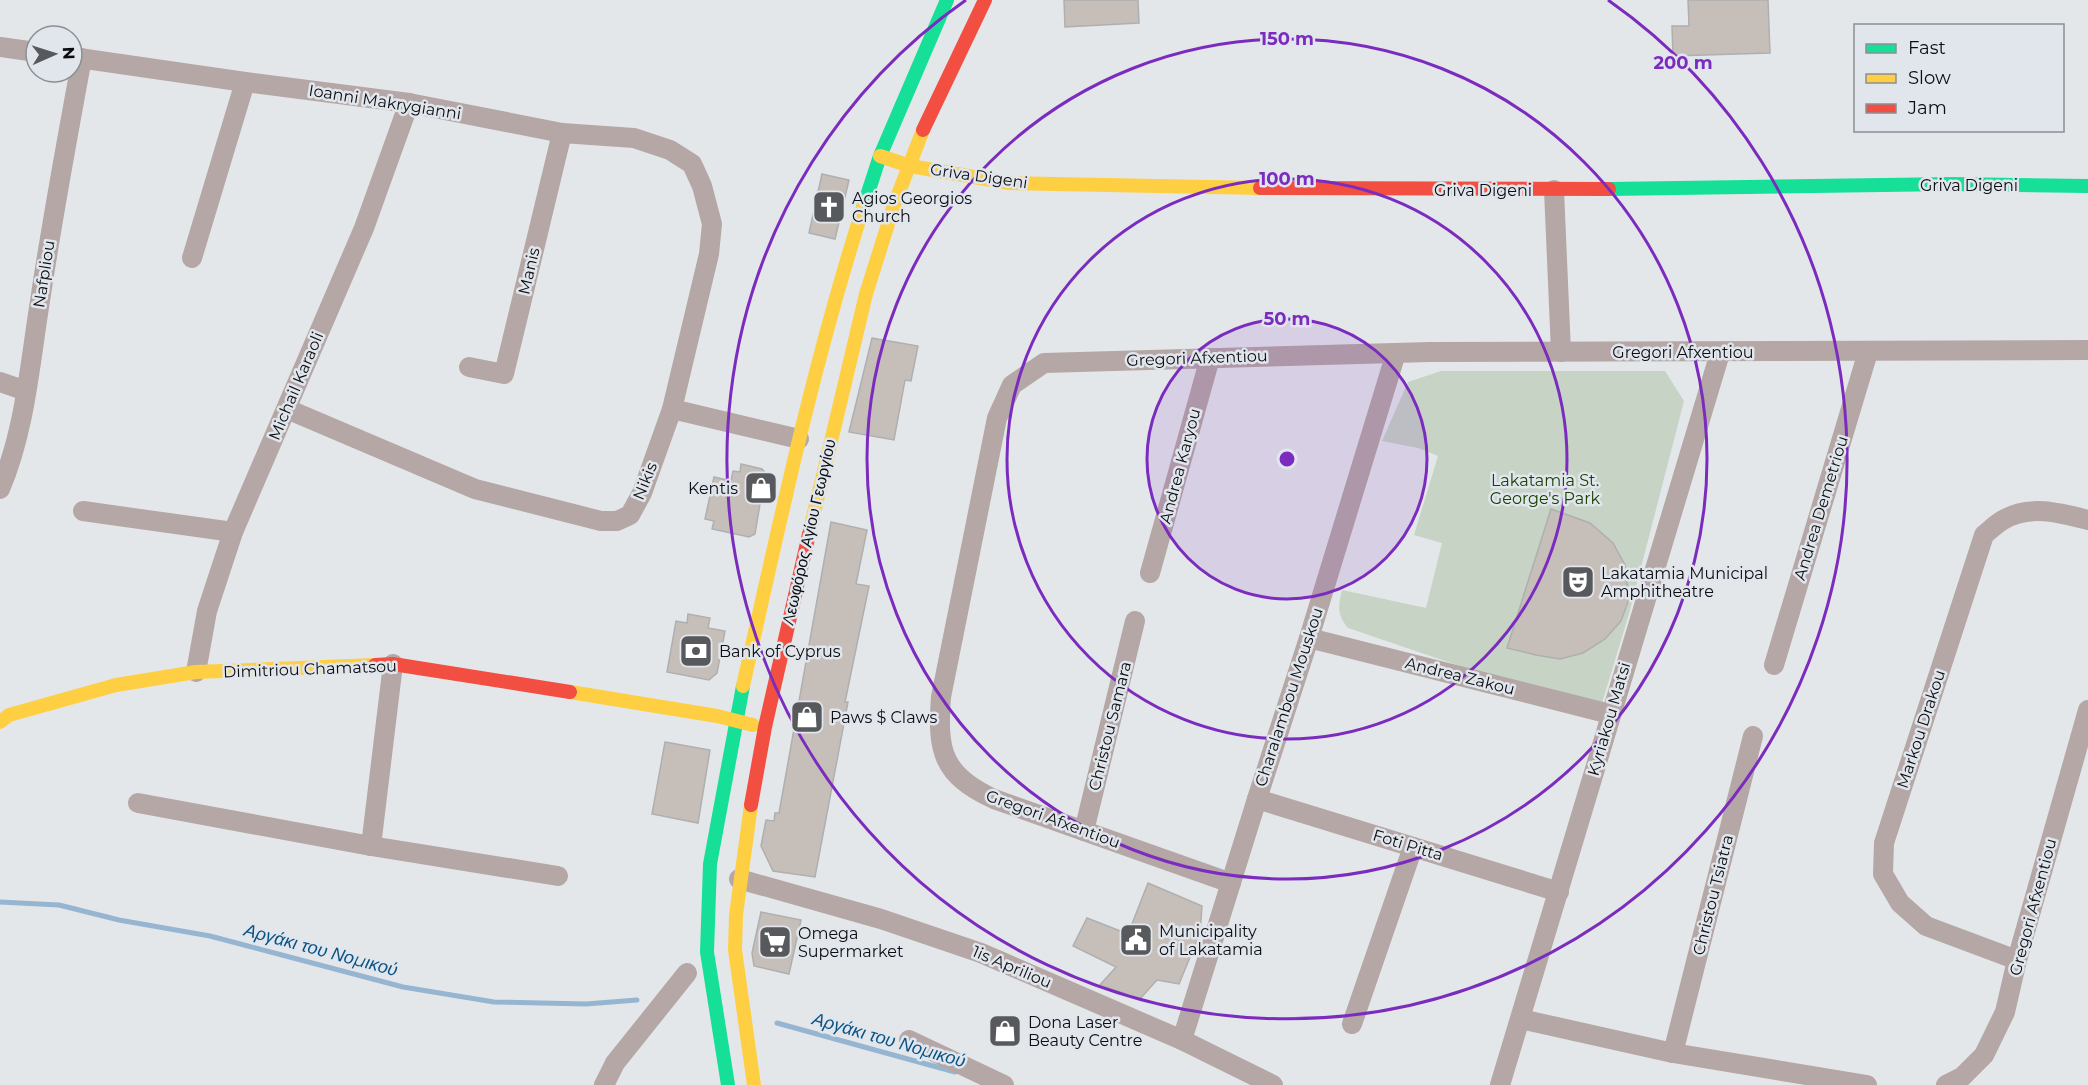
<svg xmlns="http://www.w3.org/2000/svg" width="2088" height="1085" viewBox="0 0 2088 1085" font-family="Montserrat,sans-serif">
<rect width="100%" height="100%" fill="#e4e7ea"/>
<path fill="#c6d3c5" d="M1441,371H1665L1684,401L1629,614L1602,703L1495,678L1348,628C1337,615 1338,606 1342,590L1426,608L1442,543L1414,535L1438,456L1418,448L1382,441L1408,382Z"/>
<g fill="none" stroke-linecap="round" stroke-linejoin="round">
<g stroke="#95b5d1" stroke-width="5">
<path d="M0,902L59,905L119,920L210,936L403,987L494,1002L586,1004L637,1000"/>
<path d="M777,1023L955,1072"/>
</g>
</g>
<g fill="#c6bfb9" stroke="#afafb0" stroke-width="1.5">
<path d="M1064,0H1138L1139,23L1065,27Z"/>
<path d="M1688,0H1768L1770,53L1673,56L1672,26H1689Z"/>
<path d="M822,174L849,180L835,239L809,233Z"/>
<path d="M872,338L918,346L911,381L905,380L894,440L849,432Z"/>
<path d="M741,464L762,469L767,475L764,482L770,491L761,498L755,534L749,537L712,529L714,521L705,519L714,477L731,481L733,471L740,472Z"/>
<path d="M1551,509L1590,523L1613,543L1625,565L1629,599L1621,621L1605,639L1583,653L1560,659L1536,655L1507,648Z"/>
<path d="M831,522L867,530L856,584L869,586L845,702H848L815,877L773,871L761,846L766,820L774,821L775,813H779Z"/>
<path d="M688,614L710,618L708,628L725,631L717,673L709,680L667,672L676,621L687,623Z"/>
<path d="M665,742L710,750L698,823L652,814Z"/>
<path d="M1148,883L1202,906L1200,933L1179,984L1157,980L1140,999L1100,985L1116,967L1073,946L1087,918L1128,934Z"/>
<path d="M761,912L801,920L789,974L754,966L752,953Z"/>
</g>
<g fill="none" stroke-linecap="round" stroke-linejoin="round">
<g stroke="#b4a7a5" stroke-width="20">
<path d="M0,47L36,52"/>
<path d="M72,57L245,82L409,103L562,133L634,138L670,150L692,164L702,186L712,224L709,254L672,409L642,493L630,515L617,521H601L475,489L287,409"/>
<path d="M1554,190L1561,352"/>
<path d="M192,258L245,82"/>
<path d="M469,367L504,374L562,133"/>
<path d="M0,382L26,391"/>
<path d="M672,409L799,439"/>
<path d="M0,489C25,431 30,363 40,301C52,220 67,139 82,58"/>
<path d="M83,511L233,532"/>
<path d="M1150,573L1210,358"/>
<path d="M1309,638L1610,714"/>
<path d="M1774,665L1868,352"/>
<path d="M196,672L207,611L233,532L364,228L409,103"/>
<path d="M1257,799L1559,892"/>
<path d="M138,803L371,846L558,876"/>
<path d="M1084,831L1135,621"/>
<path d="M371,846L393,664"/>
<path d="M739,879L881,919L981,953L1182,1040L1273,1085"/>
<path d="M1231,883L994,799C942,775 937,751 941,697L997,418L1012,385L1044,363L1430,352L2088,350"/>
<path d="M2017,960L1926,926L1900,903L1883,874L1884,843L1984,535C1990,530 1996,524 2003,520C2029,504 2061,513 2088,520"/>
<path d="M1521,1019L1673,1053L1867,1085"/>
<path d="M1352,1024L1413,847"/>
<path d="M909,1040L1004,1085"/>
<path d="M1182,1040L1257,799L1309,638L1396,353"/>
<path d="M1673,1053L1753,736"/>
<path d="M604,1085L615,1063L687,973"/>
<path d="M1500,1085L1720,353"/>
<path d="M1946,1085L1962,1077L1984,1055L2005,1012L2017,960L2088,710"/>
</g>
<g stroke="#16e098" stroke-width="14">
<path d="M1609,189L1952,184L2088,186"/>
<path d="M863,208L880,156L947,0"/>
<path d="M728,1085L707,952L710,864L743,686"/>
</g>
<g stroke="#ffcf43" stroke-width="14">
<path d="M880,156L910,166L1009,183L1260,188"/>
<path d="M809,534L866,294L894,205L923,130"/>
<path d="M743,686C779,525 813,364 863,208"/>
<path d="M570,692L717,716L753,725"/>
<path d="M0,722L9,715L116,685L196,672L375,665"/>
<path d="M751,805L736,915L735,950L754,1085"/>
</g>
<g stroke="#f24e42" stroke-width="14">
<path d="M923,130L985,0"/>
<path d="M1260,188L1609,189"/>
<path d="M375,665L393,664L570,692"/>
<path d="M751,805L765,727L809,534"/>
</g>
</g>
<circle cx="1287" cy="459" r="140" fill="#7b2cbf" fill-opacity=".12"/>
<g fill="none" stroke="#7b2cbf" stroke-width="3">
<circle cx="1287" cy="459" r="140"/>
<circle cx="1287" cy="459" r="280"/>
<circle cx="1287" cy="459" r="420"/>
<path d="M1608 0A560 560 0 1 1 966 0"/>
</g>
<defs>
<symbol id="church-square" viewBox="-11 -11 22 22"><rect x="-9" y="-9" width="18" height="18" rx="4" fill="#57595c" stroke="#e1e6ed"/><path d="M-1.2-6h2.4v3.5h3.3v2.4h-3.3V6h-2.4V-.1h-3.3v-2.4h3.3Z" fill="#fff"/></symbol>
<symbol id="shop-square" viewBox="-11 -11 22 22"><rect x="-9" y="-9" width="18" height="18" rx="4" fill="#57595c" stroke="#e1e6ed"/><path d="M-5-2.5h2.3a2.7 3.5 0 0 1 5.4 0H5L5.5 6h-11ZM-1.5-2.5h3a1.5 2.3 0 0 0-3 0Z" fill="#fff"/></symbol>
<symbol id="theatre-square" viewBox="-11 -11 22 22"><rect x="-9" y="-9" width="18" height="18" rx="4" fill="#57595c" stroke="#e1e6ed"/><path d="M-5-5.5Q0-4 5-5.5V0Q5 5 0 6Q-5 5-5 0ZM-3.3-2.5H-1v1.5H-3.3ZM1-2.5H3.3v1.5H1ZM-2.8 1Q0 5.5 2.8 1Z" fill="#fff"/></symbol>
<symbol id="bank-square" viewBox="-11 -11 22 22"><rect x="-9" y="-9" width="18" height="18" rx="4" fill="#57595c" stroke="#e1e6ed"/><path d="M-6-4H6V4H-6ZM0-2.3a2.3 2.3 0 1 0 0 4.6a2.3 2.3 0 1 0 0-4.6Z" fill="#fff"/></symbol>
<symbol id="civic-square" viewBox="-11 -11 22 22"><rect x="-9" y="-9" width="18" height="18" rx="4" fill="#57595c" stroke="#e1e6ed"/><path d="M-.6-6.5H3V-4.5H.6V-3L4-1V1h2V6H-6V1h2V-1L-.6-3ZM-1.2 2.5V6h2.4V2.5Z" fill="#fff"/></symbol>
<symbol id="supermarket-square" viewBox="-11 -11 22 22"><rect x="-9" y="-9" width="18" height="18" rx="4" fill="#57595c" stroke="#e1e6ed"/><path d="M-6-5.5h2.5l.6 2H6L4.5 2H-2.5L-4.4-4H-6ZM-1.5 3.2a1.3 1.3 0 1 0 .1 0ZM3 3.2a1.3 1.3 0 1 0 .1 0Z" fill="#fff"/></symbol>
</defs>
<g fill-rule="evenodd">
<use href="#church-square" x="810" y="188" width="38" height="38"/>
<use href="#shop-square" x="742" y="469" width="38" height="38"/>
<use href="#theatre-square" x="1559" y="563" width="38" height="38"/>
<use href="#bank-square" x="677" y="632" width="38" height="38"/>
<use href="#shop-square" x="788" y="698" width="38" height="38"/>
<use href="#civic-square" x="1117" y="921" width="38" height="38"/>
<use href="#supermarket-square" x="756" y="923" width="38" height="38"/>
<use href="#shop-square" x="986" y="1012" width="38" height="38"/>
</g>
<g text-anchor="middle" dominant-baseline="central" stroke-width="5" stroke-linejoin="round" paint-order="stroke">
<g font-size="16" fill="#0b0d10" stroke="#e1e6ed">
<text transform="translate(385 102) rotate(9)">Ioanni Makrygianni</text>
<text transform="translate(979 176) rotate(8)">Griva Digeni</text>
<text x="1969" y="185">Griva Digeni</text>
<text x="1483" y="190">Griva Digeni</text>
<text transform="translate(529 271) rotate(-77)">Manis</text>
<text transform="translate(44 274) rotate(-81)">Nafpliou</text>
<text x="1683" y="352">Gregori Afxentiou</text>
<text transform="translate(1197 358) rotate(-2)">Gregori Afxentiou</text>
<text transform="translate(296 386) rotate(-67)">Michail Karaoli</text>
<text transform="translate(1180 466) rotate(-75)">Andrea Karyou</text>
<text transform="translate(645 481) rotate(-68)">Nikis</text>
<text transform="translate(1821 508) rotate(-73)">Andrea Demetriou</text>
<text transform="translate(809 532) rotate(-77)">Λεωφόρος Αγίου Γεωργίου</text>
<text transform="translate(310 669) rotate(-2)">Dimitriou Chamatsou</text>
<text transform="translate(1460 676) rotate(14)">Andrea Zakou</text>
<text transform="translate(1289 697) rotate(-72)">Charalambou Mouskou</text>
<text transform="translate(1609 719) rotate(-74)">Kyriakou Matsi</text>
<text transform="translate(1110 726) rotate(-76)">Christou Samara</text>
<text transform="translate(1921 729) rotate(-72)">Markou Drakou</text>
<text transform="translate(1053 819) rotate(20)">Gregori Afxentiou</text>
<text transform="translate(1408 845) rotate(17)">Foti Pitta</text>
<text transform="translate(1713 895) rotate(-76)">Christou Tsiatra</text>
<text transform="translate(2033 907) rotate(-75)">Gregori Afxentiou</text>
<text transform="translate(1012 967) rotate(23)">1is Apriliou</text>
</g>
<g font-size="16" fill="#0b0d10" stroke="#e1e6ed" text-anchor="start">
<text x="852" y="198">Agios Georgios<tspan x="852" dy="18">Church</tspan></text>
<text x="738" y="488" text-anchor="end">Kentis</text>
<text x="1601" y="573">Lakatamia Municipal<tspan x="1601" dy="18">Amphitheatre</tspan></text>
<text x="719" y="651">Bank of Cyprus</text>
<text x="830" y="717">Paws $ Claws</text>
<text x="1159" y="931">Municipality<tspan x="1159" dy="18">of Lakatamia</tspan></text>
<text x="798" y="933">Omega<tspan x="798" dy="18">Supermarket</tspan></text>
<text x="1028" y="1022">Dona Laser<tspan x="1028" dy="18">Beauty Centre</tspan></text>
</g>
<g font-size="16" fill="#1a4300" stroke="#e1e6ed">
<text x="1545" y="480">Lakatamia St.<tspan x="1545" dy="18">George's Park</tspan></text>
</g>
<g font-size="18" font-style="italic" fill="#095384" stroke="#e1e6ed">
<text transform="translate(321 950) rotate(15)">Αργάκι του Νομικού</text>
<text transform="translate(889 1040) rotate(16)">Αργάκι του Νομικού</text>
</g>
</g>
<circle cx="1287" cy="459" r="9" fill="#7b2cbf" stroke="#e1e6ed" stroke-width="3"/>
<g font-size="18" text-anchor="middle" font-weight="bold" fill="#7b2cbf" stroke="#e1e6ed" stroke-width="5" stroke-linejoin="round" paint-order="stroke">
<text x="1287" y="45">150 m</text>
<text x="1683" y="69">200 m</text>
<text x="1287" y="185">100 m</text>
<text x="1287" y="325">50 m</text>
</g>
<rect x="1854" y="24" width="210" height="108" fill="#e1e6ed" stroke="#8b8f95" stroke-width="1.5"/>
<rect x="1866" y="44" width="30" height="9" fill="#16e098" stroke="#8b8f95" stroke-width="1.5"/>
<text x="1908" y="54" font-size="18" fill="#0b0d10">Fast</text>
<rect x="1866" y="74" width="30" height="9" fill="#ffcf43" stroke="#8b8f95" stroke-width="1.5"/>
<text x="1908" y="84" font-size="18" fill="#0b0d10">Slow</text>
<rect x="1866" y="104" width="30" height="9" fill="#f24e42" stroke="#8b8f95" stroke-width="1.5"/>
<text x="1908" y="114" font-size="18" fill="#0b0d10">Jam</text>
<g transform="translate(54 54) rotate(87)"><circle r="28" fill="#e1e6ed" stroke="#8b8f95" stroke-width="1.5"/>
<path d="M0-4.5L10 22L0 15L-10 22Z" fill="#57595c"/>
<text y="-9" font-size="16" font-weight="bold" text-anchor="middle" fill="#0b0d10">N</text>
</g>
</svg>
